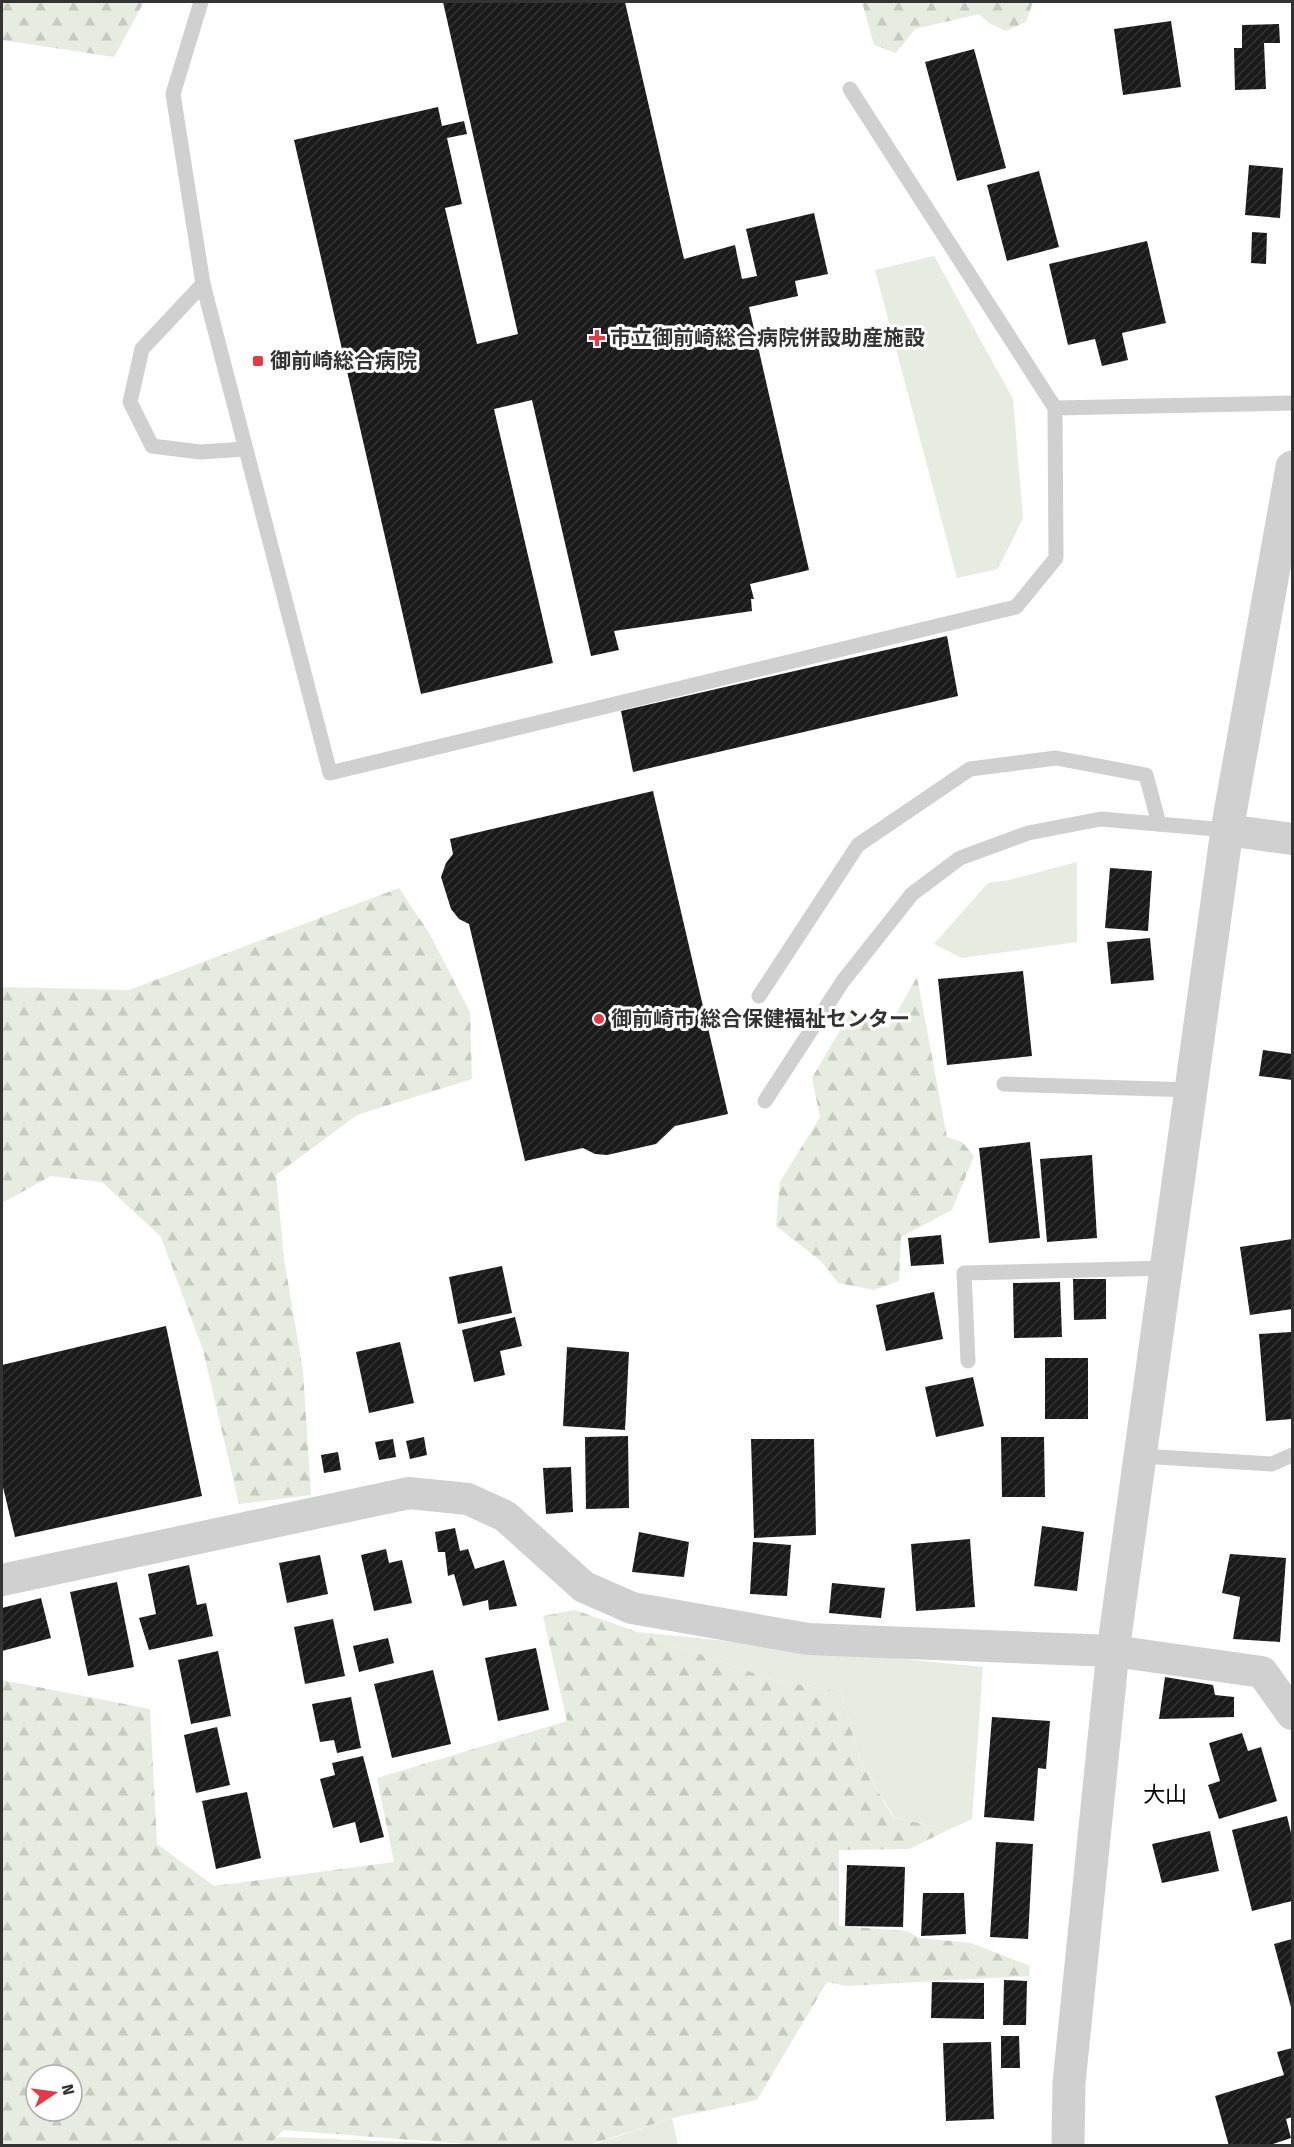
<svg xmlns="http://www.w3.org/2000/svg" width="1294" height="2147" viewBox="0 0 1294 2147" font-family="'Fira Sans','Noto Sans JP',sans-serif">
<defs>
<pattern id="forest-firs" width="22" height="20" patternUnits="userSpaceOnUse" patternTransform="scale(1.5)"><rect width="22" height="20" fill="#e6ecdf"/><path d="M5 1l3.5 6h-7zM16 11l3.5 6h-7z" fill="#c6cbc0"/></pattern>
<pattern id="building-hatch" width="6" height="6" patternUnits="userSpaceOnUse" patternTransform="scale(1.5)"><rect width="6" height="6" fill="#1a1a1a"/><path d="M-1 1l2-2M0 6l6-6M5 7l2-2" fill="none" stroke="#333"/></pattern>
</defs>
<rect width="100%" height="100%" fill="#fff"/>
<g fill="#e6ecdf">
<path d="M934,256L1013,399L1023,518L998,569L957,578L875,270Z"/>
<path d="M1077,862V942L962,958L934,944L988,883L1009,880Z"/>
<path d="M637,1632L983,1667L972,1819L948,1830L894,1817L860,1761L841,1692L773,1680Z"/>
<path d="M672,2118L678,2145L589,2146Z"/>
<path d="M278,2137L481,2145L270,2146Z"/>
</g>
<g fill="url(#forest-firs)" fill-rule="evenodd">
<path d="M2,2H144L114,57L2,40Z"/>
<path d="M862,2H1033L1026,22L1006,31L990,24L979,14L915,29L896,53L874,45Z"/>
<path d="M399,888L429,933L470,1012L472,1079L357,1115L276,1175L284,1259L303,1371L311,1495L239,1504L203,1350L161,1237L102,1182L51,1176L2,1203V987L129,990Z"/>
<path d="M917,977L947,1137L962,1142L974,1156L952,1210L901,1237L899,1281L874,1290L838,1283L822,1262L776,1226L780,1182L820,1117L812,1078L849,1015L888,1028Z"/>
<path d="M575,1610L773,1680L841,1692L860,1761L893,1817L948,1830L909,1849L839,1850V1926L907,1931L919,1938L971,1943L1030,1966L1029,1976L846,1986L827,1982L757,2100L672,2118L589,2145H478L283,2130L270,2145H2V1680L150,1709L157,1844L214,1886L394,1862L377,1778L567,1721L543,1616ZM36,2075H72V2111H36Z"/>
</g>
<g fill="url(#building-hatch)">
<path d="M443,2H625L684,259L735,245L742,279L757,276L746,229L814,213L828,274L795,281L798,296L749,307L809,570L750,584L754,599H751L752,611L614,631L619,650L591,656L532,400L494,409L553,663L421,694L294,140L438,107L442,126L464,121L467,134L447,138L462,204L445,208L477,344L518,334Z"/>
<path d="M1171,21L1181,87L1123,95L1114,29Z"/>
<path d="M1279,24L1280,43H1264L1266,89L1235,90L1234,48H1242V25Z"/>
<path d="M974,49L1006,168L957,181L925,62Z"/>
<path d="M1249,165L1283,168L1280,218L1245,215Z"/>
<path d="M1039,171L1059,247L1007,261L987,185Z"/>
<path d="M1252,232L1267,233L1266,264L1251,263Z"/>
<path d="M1147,241L1166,323L1122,333L1128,360L1102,366L1095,339L1068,345L1049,264Z"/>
<path d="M947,636L958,696L633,772L621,711Z"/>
<path d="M653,791L728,1114L675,1126L656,1144L607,1155L595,1154L583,1148L525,1161L469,924L459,919L451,909L441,877L446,863L453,854L450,839Z"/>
<path d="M1110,868L1152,871L1148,931L1105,928Z"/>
<path d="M1150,938L1154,980L1111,984L1107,942Z"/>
<path d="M1023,971L1032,1056L947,1065L938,979Z"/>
<path d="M1263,1050L1292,1054V1080L1259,1076Z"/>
<path d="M1030,1142L1040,1238L989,1243L979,1148Z"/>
<path d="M1092,1155L1097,1238L1047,1242L1040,1159Z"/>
<path d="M941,1235L944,1264L911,1266L908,1238Z"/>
<path d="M1292,1239V1309L1250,1315L1240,1247Z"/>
<path d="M502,1266L512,1313L458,1324L449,1277Z"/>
<path d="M1073,1279H1106V1319L1074,1320Z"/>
<path d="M1060,1282L1062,1337L1014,1338L1013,1283Z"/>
<path d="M934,1292L943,1339L886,1351L876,1305Z"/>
<path d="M515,1317L522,1346L500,1351L505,1375L474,1382L462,1330Z"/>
<path d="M166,1326L202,1496L15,1537L2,1483V1365Z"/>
<path d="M1292,1332V1419L1266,1421L1259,1334Z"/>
<path d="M400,1342L414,1403L369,1413L356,1352Z"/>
<path d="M567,1347L629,1352L625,1430L563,1426Z"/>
<rect x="1045" y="1358" width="43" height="61"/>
<path d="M973,1377L984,1426L936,1437L925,1387Z"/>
<path d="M628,1436L629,1508L586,1509L585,1437Z"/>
<path d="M424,1437L427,1455L410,1459L406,1441Z"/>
<path d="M1001,1437H1044L1045,1497H1002Z"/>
<path d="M393,1439L396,1457L379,1460L375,1442Z"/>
<path d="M751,1439H814L816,1535L754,1538Z"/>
<path d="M338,1452L341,1470L324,1473L321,1455Z"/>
<path d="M571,1467L573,1512L546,1514L543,1468Z"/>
<path d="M1042,1526L1084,1532L1077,1591L1034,1586Z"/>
<path d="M455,1528L460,1551L468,1549L475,1569L504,1560L517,1606L489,1610L488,1600L463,1606L454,1574L448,1576L445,1552H438L435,1532Z"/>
<path d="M639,1532L689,1542L684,1577L632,1572Z"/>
<path d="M970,1539L975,1607L916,1611L911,1544Z"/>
<path d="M753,1542L791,1545L787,1596L750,1594Z"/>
<path d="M386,1549L389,1563L402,1560L412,1603L374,1611L361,1555Z"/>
<path d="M1230,1554L1286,1558L1280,1642L1233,1639L1240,1597L1222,1593Z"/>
<path d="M320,1555L328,1594L287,1603L279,1563Z"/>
<path d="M189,1565L197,1605L206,1603L213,1636L149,1650L139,1618L156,1614L148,1574Z"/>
<path d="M117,1582L134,1667L88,1676L70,1592Z"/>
<path d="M832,1583L885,1588L881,1618L829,1613Z"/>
<path d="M41,1598L51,1638L2,1651V1608Z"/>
<path d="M333,1619L345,1676L305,1684L294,1627Z"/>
<path d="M388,1638L394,1663L359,1672L353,1646Z"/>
<path d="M536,1648L549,1710L498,1721L485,1658Z"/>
<path d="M218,1651L231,1716L191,1724L178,1660Z"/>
<path d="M433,1670L451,1744L392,1758L374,1684Z"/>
<path d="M1165,1677L1213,1685L1215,1695L1234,1697V1717L1159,1719Z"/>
<path d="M351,1697L361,1748L337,1753L334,1740L320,1742L312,1704Z"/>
<path d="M992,1717L1050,1721L1046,1769L1038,1768L1034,1821L984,1817Z"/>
<path d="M217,1727L230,1785L196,1793L184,1735Z"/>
<path d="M1242,1733L1248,1751L1261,1747L1277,1801L1219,1819L1208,1785L1220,1781L1209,1743Z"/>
<path d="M363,1756L384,1837L360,1843L355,1822L333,1828L320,1779L335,1775L332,1763Z"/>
<path d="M247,1792L261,1858L216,1869L202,1801Z"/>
<path d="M1287,1816L1292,1837V1901L1252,1911L1232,1830Z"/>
<path d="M1210,1831L1219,1871L1162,1883L1152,1844Z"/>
<path d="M996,1842L1033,1844L1028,1939L990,1937Z"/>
<path d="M847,1865L905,1867L903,1927L845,1926Z"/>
<path d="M923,1893H964L966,1934L921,1936Z"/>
<path d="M1292,1939V2011L1274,1944Z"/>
<path d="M1004,1980L1027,1981L1026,2025H1003Z"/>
<path d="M932,1982L984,1983V2019L931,2018Z"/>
<path d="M1001,2036H1019L1020,2068H1001Z"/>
<path d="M991,2042L994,2119L946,2121L943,2043Z"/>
<path d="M1292,2048V2117L1286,2119L1291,2138L1267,2146H1229L1215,2096L1284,2075L1277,2052Z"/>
</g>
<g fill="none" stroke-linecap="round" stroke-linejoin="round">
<g stroke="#d0d0d0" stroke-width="15">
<path d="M201,2L173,94L203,284L330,773L1016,607L1056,558L1055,408L850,89"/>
<path d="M203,284L142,349L130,402L152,446L200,452L245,449"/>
<path d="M1055,408L1292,403"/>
<path d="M759,996L858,845L970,769L1056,758L1146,775L1159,824"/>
<path d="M1004,1084L1192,1090"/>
<path d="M765,1101L843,981L912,894L960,858L1028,833L1101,819L1227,830"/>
<path d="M968,1361L964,1273L1167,1268"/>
<path d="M1140,1456L1272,1464L1292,1455"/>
</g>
<g stroke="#d0d0d0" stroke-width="32">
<path d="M1227,830L1292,839"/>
<path d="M2,1580L409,1493L468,1499L505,1516L584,1587L632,1608L808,1639L1113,1651L1262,1672L1292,1714"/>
</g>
<path stroke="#d0d0d0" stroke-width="33" d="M1068,2146L1069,2083L1113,1651L1227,830L1292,467"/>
</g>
<g fill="#e63946" stroke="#fff" stroke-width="2">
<path d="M594 329h6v6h6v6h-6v6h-6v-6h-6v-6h6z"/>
<rect x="252" y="355" width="12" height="12" rx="3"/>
<circle cx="599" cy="1019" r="6"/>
</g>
<g text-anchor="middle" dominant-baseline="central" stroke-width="6" stroke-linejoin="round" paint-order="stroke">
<g font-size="21" font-weight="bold" fill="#333" stroke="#fff" text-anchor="start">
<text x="610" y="338">市立御前崎総合病院併設助産施設</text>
<text x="270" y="361">御前崎総合病院</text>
<text x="611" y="1019">御前崎市 総合保健福祉センター</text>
</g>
<g font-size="22" fill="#000" stroke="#fff">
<text x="1165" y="1794">大山</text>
</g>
</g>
<rect width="1294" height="2147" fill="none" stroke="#333333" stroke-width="6"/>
<g transform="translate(54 2093) rotate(77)"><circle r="28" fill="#ffffff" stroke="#adadad" stroke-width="1.5"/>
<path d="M0-4.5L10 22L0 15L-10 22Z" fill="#e63946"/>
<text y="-9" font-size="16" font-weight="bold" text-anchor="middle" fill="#333333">N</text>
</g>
</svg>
